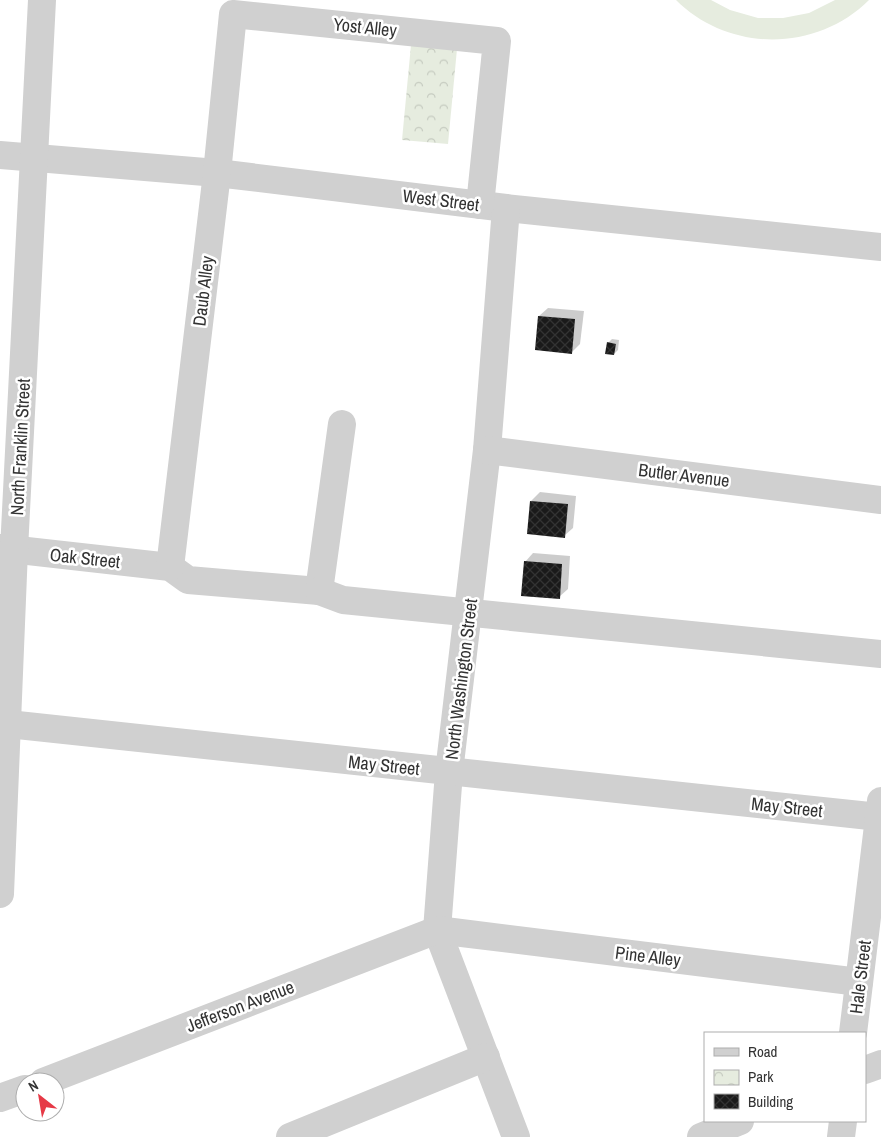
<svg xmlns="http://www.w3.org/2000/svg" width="881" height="1137" viewBox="0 0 881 1137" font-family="'Archivo Narrow',sans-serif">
<defs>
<pattern id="park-crowns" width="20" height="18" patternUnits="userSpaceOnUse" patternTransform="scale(1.25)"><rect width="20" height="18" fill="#e6ecdf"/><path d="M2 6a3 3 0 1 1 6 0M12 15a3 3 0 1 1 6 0" fill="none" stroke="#c6cbc0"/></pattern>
<pattern id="building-cross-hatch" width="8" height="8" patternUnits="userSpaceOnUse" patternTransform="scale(1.25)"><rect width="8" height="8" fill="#1a1a1a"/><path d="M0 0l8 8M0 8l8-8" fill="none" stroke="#333"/></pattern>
</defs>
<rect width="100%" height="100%" fill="#fff"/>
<path fill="url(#park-crowns)" d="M411,45L457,49L448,144L402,140Z"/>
<path fill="#e6ecdf" d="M676,0H711L730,10L758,18H783L809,13L835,0H869C817,52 729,53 676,0Z"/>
<g fill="#0003">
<path d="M548,308L584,311L580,344L572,352L539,316Z"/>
<path d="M612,339L619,340L618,350L614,354L608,343Z"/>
<path d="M540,492L576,496L573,528L564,536L528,533L531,501Z"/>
<path d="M533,553L570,556L568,589L559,597L525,562Z"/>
</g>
<g fill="url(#building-cross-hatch)">
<path d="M538,316L575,319L572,354L535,350Z"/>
<path d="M607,342L616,344L614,355L605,354Z"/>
<path d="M530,501L568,504L565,538L527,534Z"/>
<path d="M524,561L562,564L560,599L521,596Z"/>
</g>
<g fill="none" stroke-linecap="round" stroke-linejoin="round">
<g stroke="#d0d0d0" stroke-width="28">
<path d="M0,155L217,173L506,208L881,247"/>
<path d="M506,208L487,450L449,772L437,930L516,1137"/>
<path d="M487,450L881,500"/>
<path d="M0,548L170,567L188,580L319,591L342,424"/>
<path d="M170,567L217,173L233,14L497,41L480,205"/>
<path d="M319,591L343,600L881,654"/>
<path d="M8,724L879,817"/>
<path d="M0,894L14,550L42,0"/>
<path d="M853,1033L881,801"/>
<path d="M865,1070L881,1064"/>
<path d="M43,1082L437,930L859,982"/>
<path d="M0,1098L25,1089"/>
<path d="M290,1137L486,1057"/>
<path d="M701,1137L740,1121"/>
<path d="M841,1137L843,1121"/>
</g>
</g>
<g text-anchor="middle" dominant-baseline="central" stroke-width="5" stroke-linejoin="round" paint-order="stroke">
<g font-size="18" fill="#333" stroke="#fff">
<text transform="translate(365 27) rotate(6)">Yost Alley</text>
<text transform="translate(441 200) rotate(7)">West Street</text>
<text transform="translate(203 291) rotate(-83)">Daub Alley</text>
<text transform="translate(20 447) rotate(-87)">North Franklin Street</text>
<text transform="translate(684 475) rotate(7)">Butler Avenue</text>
<text transform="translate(85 558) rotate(6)">Oak Street</text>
<text transform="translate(461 679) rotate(-83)">North Washington Street</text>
<text transform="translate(384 765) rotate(6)">May Street</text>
<text transform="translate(787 807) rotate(6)">May Street</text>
<text transform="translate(648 956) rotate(7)">Pine Alley</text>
<text transform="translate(860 977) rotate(-83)">Hale Street</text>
<text transform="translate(240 1006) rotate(-21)">Jefferson Avenue</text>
</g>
</g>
<rect x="704" y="1032" width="162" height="90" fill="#ffffff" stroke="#adadad"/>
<rect x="714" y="1048" width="25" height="8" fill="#d0d0d0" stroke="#adadad"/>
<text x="748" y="1057" font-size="15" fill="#333333">Road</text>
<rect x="714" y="1070" width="25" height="15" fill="url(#park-crowns)" stroke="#adadad"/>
<text x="748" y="1082" font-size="15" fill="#333333">Park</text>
<rect x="714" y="1094" width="25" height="15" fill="url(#building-cross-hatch)" stroke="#adadad"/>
<text x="748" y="1107" font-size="15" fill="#333333">Building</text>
<g transform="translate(40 1097) rotate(329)"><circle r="24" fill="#ffffff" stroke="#adadad"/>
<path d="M0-4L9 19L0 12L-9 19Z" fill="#e63946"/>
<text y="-8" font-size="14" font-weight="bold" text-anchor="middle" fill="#333333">N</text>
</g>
</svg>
